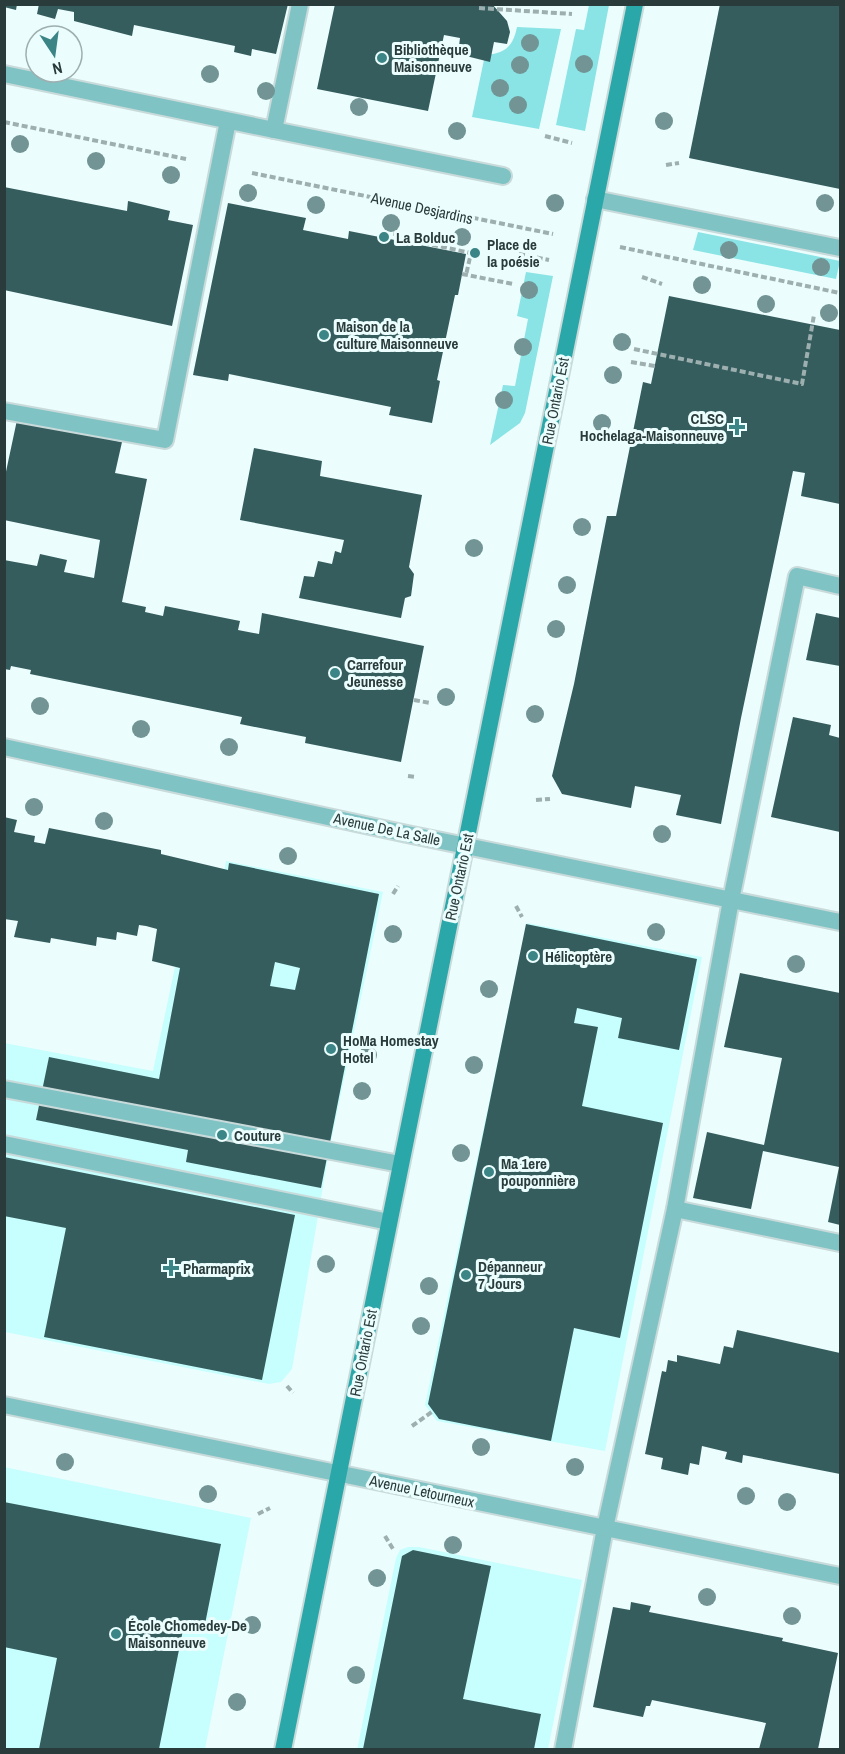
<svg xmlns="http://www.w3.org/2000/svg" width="845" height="1754" viewBox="0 0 845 1754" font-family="'Archivo Narrow',sans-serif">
<rect width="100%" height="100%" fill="#ecfdfd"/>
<g fill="#c7fefe">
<path d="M226,861L383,892L329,1151L292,1369L281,1382L269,1384L5,1332L4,1043L153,1071L175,967L206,970Z"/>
<path d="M527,923L702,957L605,1451L437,1421L425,1405Z"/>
<path d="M4,1467L251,1518L205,1749H5Z"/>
<path d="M408,1547H419L582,1580L548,1749L357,1750L396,1558L400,1550Z"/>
</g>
<g fill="#8ae4e5">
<path d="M589,5H609L585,131L556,125L576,29L584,30Z"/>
<path d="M517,27L561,29L539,129L472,117L485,55C505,53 513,47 517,27Z"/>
<path d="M698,232L840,261L836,279L693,250Z"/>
<path d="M526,272L553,276L525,413L520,423L490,445L503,385L515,386L528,319L517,316Z"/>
</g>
<g fill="#355d5e" fill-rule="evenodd">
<path d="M4,4H17L16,10L4,7Z"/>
<path d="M39,4H288L276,54L252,49L251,56L234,52L235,46L134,25L132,36L74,21V12L58,9L55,19L37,14Z"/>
<path d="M335,4H492L507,21L510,32L507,44L494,42L490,62L458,54L460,38L444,35L428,111L317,89Z"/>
<path d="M720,4H840V189L689,158Z"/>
<path d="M4,187L127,211L128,201L170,211L168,220L193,225L172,326L4,290Z"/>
<path d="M228,203L306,218L303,230L348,239L349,231L466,254L458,295H455L437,380L440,381L432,423L389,415L391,407L229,374L228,381L193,375Z"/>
<path d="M669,296L840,330V504L801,496L805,473L793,471L741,718L721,824L676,815L681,795L635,786L631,808L562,794L552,776L574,684L607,516H616L643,382L651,384Z"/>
<path d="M17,420L122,442L115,473L147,479L122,602L146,607L145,612L163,616L165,606L240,621L238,630L259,634L262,613L424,646L401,762L305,743L306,737L240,724L242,717L30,674L31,670L11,666L10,670L4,669V560L37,566L40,554L67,560L64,572L94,578L100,540L4,520V481Z"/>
<path d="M254,448L322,461L320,476L422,495L409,567L414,574L411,596L405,598L401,618L299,598L304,576L314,577L318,561L332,564L335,551L341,553L344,540L240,520Z"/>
<path d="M816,613L840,618V666L806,660Z"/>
<path d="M793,717L831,725L829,735L840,738V832L771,817Z"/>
<path d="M4,817L17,820L14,832L35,836L34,842L45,844L49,828L161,850V854L228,870L229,863L379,894L321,1188L186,1162L188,1150L36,1120L49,1057L159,1079L180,968L152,961L157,929L146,926L139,925L137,936L117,932L116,940L97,937L96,946L51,938L50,943L14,937L18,921L4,919ZM275,962L300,968L295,990L270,986Z"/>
<path d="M526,924L697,959L679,1050L618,1038L622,1018L577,1008L574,1023L598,1027L582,1106L663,1123L620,1338L574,1328L551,1441L439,1419L428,1404Z"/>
<path d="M740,973L840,993V1225L828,1222L839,1167L763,1151L751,1209L693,1198L707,1132L764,1145L782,1058L724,1047Z"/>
<path d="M4,1157L295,1215L262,1380L44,1337L66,1228L4,1216Z"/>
<path d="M737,1330L840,1353V1474L743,1455L742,1463L725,1459L727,1452L702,1446L699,1465L690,1463L688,1475L661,1469L663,1458L645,1454L662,1371L666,1372L668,1360L677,1362V1355L720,1364L724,1346L733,1348Z"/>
<path d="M4,1502L221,1544L204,1629L184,1625L159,1749H39L57,1658L4,1647Z"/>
<path d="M413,1550L491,1566L463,1699L541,1714L534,1749H363L402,1556Z"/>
<path d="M631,1602L651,1606L649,1612L783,1638L782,1641L838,1653L818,1749H759L766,1723L652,1700L650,1706H646L643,1717L593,1707L613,1607L630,1610Z"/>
</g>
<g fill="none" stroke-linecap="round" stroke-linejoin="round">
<defs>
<g id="service">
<path d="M4,411L165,440L228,121"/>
<path d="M4,1089L400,1164"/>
<path d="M4,1144L389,1222"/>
<path d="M675,1209L840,1243"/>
<path d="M563,1750L605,1528L675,1209L731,900L797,576L840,586"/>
</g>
<path id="pedestrian" d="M274,130L503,176"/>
<g id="minor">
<path d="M4,74L274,130L300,4"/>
<path d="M595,199L840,248"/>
<path d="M4,747L407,834L840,922"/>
<path d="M4,1405L840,1576"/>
</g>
<path id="secondary" d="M283,1750L635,4"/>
</defs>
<use href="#service" stroke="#c9dada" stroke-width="20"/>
<use href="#pedestrian" stroke="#c9dada" stroke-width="20"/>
<use href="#minor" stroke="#c9dada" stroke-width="20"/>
<use href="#secondary" stroke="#c9dada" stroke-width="20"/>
<g stroke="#9eafb0" stroke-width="4" stroke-dasharray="6 3" stroke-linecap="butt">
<path d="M479,8L572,14"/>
<path d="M4,122L186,159"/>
<path d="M545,136L572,143"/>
<path d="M666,165L679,163"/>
<path d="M252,173L553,234"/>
<path d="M396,230L395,237L471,253L466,275"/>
<path d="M620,247L840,293"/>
<path d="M519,254L549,260"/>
<path d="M462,274L513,284"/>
<path d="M642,277L662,284"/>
<path d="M634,349L802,384L814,315"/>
<path d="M631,362L655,366"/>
<path d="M414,700L430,703"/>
<path d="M408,776L416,777"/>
<path d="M536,800L550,799"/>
<path d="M393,894L398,886"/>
<path d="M516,906L522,917"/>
<path d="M287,1386L293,1393"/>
<path d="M412,1426L433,1411"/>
<path d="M258,1514L270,1508"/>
<path d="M385,1536L393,1549"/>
</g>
<use href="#service" stroke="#7fc3c4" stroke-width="16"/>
<use href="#pedestrian" stroke="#7fc3c4" stroke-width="16"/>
<use href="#minor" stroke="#7fc3c4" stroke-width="16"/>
<use href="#secondary" stroke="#29a7a9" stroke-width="16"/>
</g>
<g fill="#729494">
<circle cx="530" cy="43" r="9"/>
<circle cx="584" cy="64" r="9"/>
<circle cx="520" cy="65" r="9"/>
<circle cx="210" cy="74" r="9"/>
<circle cx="500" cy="88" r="9"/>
<circle cx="266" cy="91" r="9"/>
<circle cx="518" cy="105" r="9"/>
<circle cx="359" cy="107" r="9"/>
<circle cx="664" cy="121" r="9"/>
<circle cx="457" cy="131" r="9"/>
<circle cx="20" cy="144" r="9"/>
<circle cx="96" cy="161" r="9"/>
<circle cx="171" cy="175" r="9"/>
<circle cx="248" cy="193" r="9"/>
<circle cx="555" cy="203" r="9"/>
<circle cx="825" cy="203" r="9"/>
<circle cx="316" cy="205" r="9"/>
<circle cx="391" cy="223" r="9"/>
<circle cx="462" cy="237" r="9"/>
<circle cx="729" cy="250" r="9"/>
<circle cx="821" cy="267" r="9"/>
<circle cx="702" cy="285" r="9"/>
<circle cx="529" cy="290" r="9"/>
<circle cx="766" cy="304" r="9"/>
<circle cx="829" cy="313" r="9"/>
<circle cx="622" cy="342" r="9"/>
<circle cx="523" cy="347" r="9"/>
<circle cx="613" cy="375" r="9"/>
<circle cx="504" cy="400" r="9"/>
<circle cx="602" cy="423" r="9"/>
<circle cx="582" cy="527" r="9"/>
<circle cx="474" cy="548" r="9"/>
<circle cx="567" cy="585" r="9"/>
<circle cx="556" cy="629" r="9"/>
<circle cx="446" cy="697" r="9"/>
<circle cx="40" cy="706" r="9"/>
<circle cx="535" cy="714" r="9"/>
<circle cx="141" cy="729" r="9"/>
<circle cx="229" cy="747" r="9"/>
<circle cx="34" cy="807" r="9"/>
<circle cx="104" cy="821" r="9"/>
<circle cx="662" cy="834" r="9"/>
<circle cx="288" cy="856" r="9"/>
<circle cx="656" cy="932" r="9"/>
<circle cx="393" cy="934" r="9"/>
<circle cx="796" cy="964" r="9"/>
<circle cx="489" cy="989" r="9"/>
<circle cx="368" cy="1055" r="9"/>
<circle cx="474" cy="1065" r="9"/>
<circle cx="362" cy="1091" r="9"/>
<circle cx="461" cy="1153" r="9"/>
<circle cx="326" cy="1264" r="9"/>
<circle cx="429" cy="1286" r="9"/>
<circle cx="421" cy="1326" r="9"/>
<circle cx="481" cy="1447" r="9"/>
<circle cx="65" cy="1462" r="9"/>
<circle cx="575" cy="1467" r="9"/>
<circle cx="208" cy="1494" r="9"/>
<circle cx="746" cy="1496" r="9"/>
<circle cx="787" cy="1502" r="9"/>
<circle cx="453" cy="1545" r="9"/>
<circle cx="377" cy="1578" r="9"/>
<circle cx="707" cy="1597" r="9"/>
<circle cx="792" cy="1616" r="9"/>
<circle cx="252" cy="1625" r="9"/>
<circle cx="356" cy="1675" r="9"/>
<circle cx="237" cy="1702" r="9"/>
</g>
<g fill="#3c8586" stroke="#ecfdfd" stroke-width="2">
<circle cx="382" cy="58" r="6"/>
<circle cx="384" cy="237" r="6"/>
<circle cx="475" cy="253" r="6"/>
<circle cx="324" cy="335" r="6"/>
<path d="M734 418h6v6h6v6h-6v6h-6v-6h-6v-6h6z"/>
<circle cx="335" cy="673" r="6"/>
<circle cx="533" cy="956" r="6"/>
<circle cx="331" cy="1049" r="6"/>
<circle cx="222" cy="1135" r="6"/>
<circle cx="489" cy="1172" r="6"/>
<path d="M168 1259h6v6h6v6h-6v6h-6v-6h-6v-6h6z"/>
<circle cx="466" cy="1275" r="6"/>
<circle cx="116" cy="1634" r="6"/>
</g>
<g text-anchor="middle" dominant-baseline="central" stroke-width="6" stroke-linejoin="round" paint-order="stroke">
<g font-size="15" font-weight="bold" fill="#2a3b3c" stroke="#ecfdfd" text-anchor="start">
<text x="394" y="49">Bibliothèque<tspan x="394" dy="17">Maisonneuve</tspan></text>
<text x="396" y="237">La Bolduc</text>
<text x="487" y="244">Place de<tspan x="487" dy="17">la poésie</tspan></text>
<text x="336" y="326">Maison de la<tspan x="336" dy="17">culture Maisonneuve</tspan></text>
<text x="724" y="418" text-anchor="end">CLSC<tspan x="724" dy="17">Hochelaga-Maisonneuve</tspan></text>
<text x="347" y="664">Carrefour<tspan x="347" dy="17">Jeunesse</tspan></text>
<text x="545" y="956">Hélicoptère</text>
<text x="343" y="1040">HoMa Homestay<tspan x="343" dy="17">Hotel</tspan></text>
<text x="234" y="1135">Couture</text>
<text x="501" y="1163">Ma 1ere<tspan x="501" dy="17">pouponnière</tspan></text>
<text x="478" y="1266">Dépanneur<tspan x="478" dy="17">7 Jours</tspan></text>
<text x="183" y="1268">Pharmaprix</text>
<text x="128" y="1625">École Chomedey-De<tspan x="128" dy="17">Maisonneuve</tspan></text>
</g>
<g font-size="15" fill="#2a3b3c" stroke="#ecfdfd">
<text transform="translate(422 208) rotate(12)">Avenue Desjardins</text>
<text transform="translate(555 401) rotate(-79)">Rue Ontario Est</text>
<text transform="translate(387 829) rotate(12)">Avenue De La Salle</text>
<text transform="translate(459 877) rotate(-78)">Rue Ontario Est</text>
<text transform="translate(363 1353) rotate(-79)">Rue Ontario Est</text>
<text transform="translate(422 1491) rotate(12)">Avenue Letourneux</text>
</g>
</g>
<rect width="845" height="1754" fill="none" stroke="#2a3b3c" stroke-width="12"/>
<g transform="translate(54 54) rotate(167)"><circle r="28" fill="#ecfdfd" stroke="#9eafb0" stroke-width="1.5"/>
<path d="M0-4.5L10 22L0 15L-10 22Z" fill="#3c8586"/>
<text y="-9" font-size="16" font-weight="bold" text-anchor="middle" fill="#2a3b3c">N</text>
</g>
</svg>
